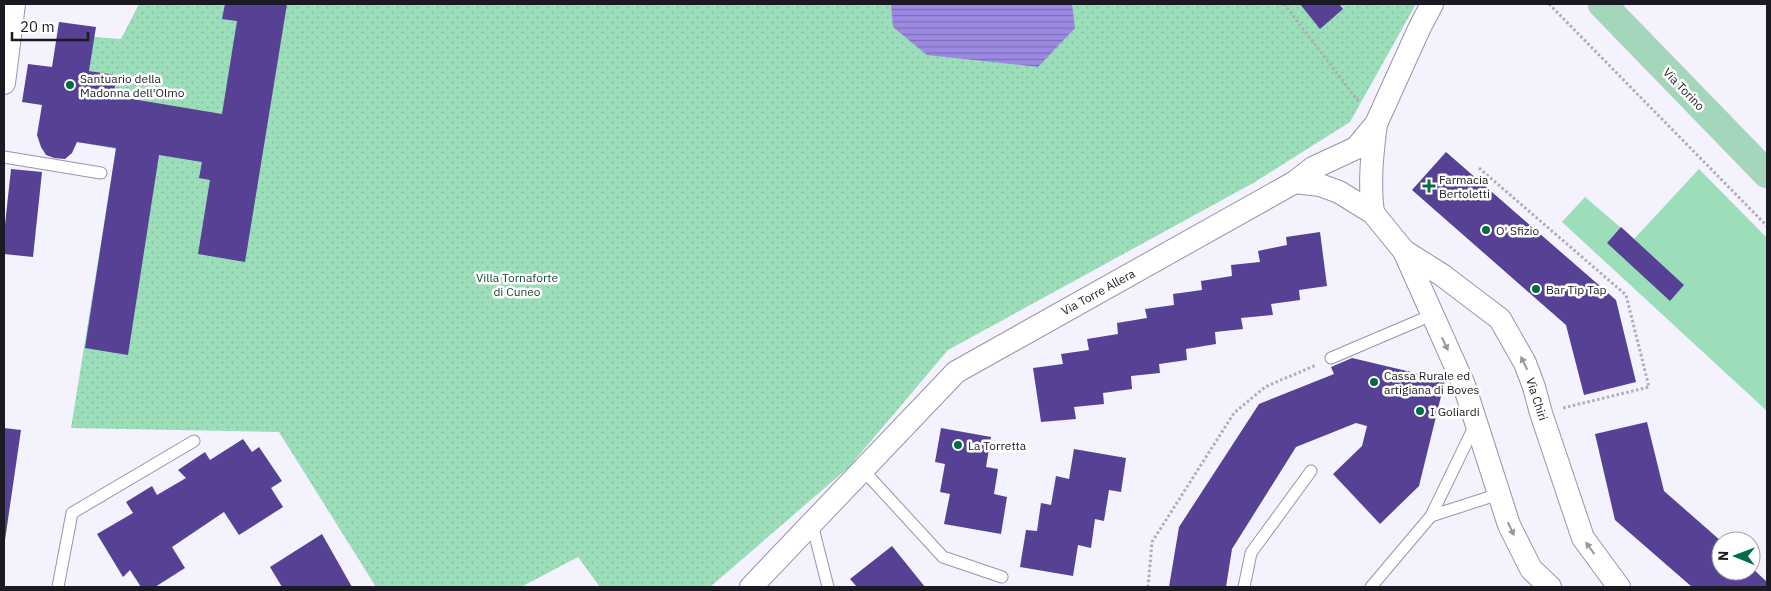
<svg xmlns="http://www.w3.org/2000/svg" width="1771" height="591" viewBox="0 0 1771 591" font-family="'IBM Plex Sans',sans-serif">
<defs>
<pattern id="park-dots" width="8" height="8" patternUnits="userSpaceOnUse" patternTransform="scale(1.25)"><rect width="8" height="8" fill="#9cdeb9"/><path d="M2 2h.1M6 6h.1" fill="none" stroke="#86be9f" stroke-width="1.8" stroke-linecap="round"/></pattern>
<pattern id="water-rules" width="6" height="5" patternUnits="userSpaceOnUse" patternTransform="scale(1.25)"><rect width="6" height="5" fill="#9b89e2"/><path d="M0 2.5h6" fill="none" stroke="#7e6fb7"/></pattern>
</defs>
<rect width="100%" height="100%" fill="#f3f2fd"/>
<path fill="url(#park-dots)" d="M139,4H1416L1350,122L1255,182L948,350L849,467L710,587H600L578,557L521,587H376L279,432L71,428L116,149L77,142L114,96L116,75L89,71L94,37L121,39Z"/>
<path fill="#9cdeb9" d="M1699,169L1767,238V411L1562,222L1585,197L1634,239Z"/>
<path fill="url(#water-rules)" d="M891,4H1072L1075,28L1038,67L927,55L893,27Z"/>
<g fill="#564194">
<path d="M225,4H287L245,262L198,254L210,180L199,178L202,162L159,155L128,355L85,348L116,148L77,142L72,153L65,159L54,158L46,155L41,147L37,135L42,105L22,102L28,64L52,67L59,22L96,27L89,71L116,75L114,96L222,114L237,21L222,19Z"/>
<path d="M1300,4H1339L1343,9L1320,29Z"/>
<path d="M1446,152L1616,300L1636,382L1584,395L1566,325L1412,190Z"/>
<path d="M11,169L42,172L33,257L4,254V234Z"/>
<path d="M1621,227L1684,285L1670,301L1607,243Z"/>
<path d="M1320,232L1327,286L1299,290L1300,300L1271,304L1273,315L1241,318L1243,329L1215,332L1216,344L1186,349L1187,360L1159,364L1160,373L1131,376L1132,389L1103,393L1104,404L1074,407L1076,419L1041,422L1033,368L1063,364L1061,354L1089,350L1087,339L1118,334L1117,323L1147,318L1145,309L1174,305L1173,294L1202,290L1201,281L1232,276L1231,265L1260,262L1258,251L1287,245L1286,237Z"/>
<path d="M1352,358L1445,380L1419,486L1380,524L1333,474L1362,446L1367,426L1356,423L1296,447L1232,549L1226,587H1169L1179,527L1259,404L1334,374L1331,367Z"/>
<path d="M1647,422L1664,491L1721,541V571H1751V567L1767,582V587H1692L1615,520L1595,434Z"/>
<path d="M4,428L21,430L5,540H4Z"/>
<path d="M941,428L991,437L986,467L998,469L994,494L1007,497L1001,534L944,524L950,494L940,492L945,464L935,462Z"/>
<path d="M243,439L252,452L259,447L282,481L271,488L283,507L239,535L224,512L172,547L185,568L155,587H141L130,570L123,577L97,534L133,513L126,502L152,486L157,495L186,478L178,470L205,452L210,460Z"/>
<path d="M1074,449L1126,458L1121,492L1109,490L1104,521L1095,519L1091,548L1078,545L1073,576L1020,567L1026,530L1037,531L1041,503L1051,505L1056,476L1069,479Z"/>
<path d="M322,534L352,587H282L270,567Z"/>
<path d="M892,546L925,587H857L850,579Z"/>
</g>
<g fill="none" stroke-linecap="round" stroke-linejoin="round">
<defs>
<g id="service">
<path d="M4,157L101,173"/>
<path d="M1331,358L1432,315"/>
<path d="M863,470L943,557L1002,577"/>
<path d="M1431,516L1475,425"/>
<path d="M812,524L828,587"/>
<path d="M58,587L72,513L194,441"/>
<path d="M1244,587L1251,553L1311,471"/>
<path d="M1371,587L1431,516L1499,494"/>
</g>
<g id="minor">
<path d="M4,83L14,4"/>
<path d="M1295,182L1320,185L1339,192L1373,213L1404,251L1464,385L1509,525L1531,569L1550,587"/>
<path d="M1373,213C1369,183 1372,154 1376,124"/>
<path d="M1404,251L1442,275L1500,319L1525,363L1534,387L1541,413L1583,538L1619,587"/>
<path d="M751,587L956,372L1295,182L1313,168L1356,148L1376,124L1419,29L1432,4"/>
</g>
<path id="primary" d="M1602,4L1767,174"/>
</defs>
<use href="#service" stroke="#9794ac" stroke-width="13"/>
<use href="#minor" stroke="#9794ac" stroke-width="24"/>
<use href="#primary" stroke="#d1d1d3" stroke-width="29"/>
<g stroke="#aeadb8" stroke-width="3" stroke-dasharray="2.5 2.5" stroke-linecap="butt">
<path d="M1284,4L1359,102"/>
<path d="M1549,4L1767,226"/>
<path d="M1479,168L1626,295L1649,387L1563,408"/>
<path d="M1148,587L1152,542L1234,413L1265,387L1316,365"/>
</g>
<use href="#service" stroke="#fff" stroke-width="11"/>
<use href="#minor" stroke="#fff" stroke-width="22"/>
<use href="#primary" stroke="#a3d6bb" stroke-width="28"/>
</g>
<defs><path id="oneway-solid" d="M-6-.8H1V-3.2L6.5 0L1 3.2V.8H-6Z" transform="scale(1.25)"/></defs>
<g fill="#98989c">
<use href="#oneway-solid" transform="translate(1445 344) rotate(65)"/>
<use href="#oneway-solid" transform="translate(1524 363) rotate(-116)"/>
<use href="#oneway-solid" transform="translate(1511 529) rotate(65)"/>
<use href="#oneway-solid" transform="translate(1590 548) rotate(-126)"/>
</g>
<g fill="#006d45" stroke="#fff" stroke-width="2">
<circle cx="70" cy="85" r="5"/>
<path d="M1426.5 178.5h5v5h5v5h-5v5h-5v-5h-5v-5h5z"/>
<circle cx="1486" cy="230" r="5"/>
<circle cx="1536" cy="289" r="5"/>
<circle cx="1374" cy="382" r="5"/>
<circle cx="1420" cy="411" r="5"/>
<circle cx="958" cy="445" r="5"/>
</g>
<g text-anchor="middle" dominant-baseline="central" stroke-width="5" stroke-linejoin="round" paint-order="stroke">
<g font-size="12" fill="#1b1a23" stroke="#fff" text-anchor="start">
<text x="80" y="78">Santuario della<tspan x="80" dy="14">Madonna dell'Olmo</tspan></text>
<text x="1439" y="179">Farmacia<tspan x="1439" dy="14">Bertoletti</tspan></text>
<text x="1496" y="230">O' Sfizio</text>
<text x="1546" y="289">Bar Tip Tap</text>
<text x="1384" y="375">Cassa Rurale ed<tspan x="1384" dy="14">artigiana di Boves</tspan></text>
<text x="1430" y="411">I Goliardi</text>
<text x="968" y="445">La Torretta</text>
</g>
<g font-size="12" fill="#1b1a23" stroke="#fff">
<text transform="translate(1684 89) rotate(46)">Via Torino</text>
<text transform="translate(1098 292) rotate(-29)">Via Torre Allera</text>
<text transform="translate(1537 399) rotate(72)">Via Chiri</text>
</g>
<g font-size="12" fill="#17462f" stroke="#fff">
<text x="517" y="277">Villa Tornaforte<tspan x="517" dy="14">di Cuneo</tspan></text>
</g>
</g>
<rect width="1771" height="591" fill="none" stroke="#1b1a23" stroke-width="10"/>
<g transform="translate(1736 556) rotate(271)"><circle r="24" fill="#ffffff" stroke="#a4a3a7"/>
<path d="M0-4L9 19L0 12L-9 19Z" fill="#006d45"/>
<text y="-8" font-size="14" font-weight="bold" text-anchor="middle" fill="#1b1a23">N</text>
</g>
<path d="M12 32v8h76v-8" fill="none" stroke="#1b1a23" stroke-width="2.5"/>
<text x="20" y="32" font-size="15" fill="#1b1a23" stroke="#ffffff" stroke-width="4" paint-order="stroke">20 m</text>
</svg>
